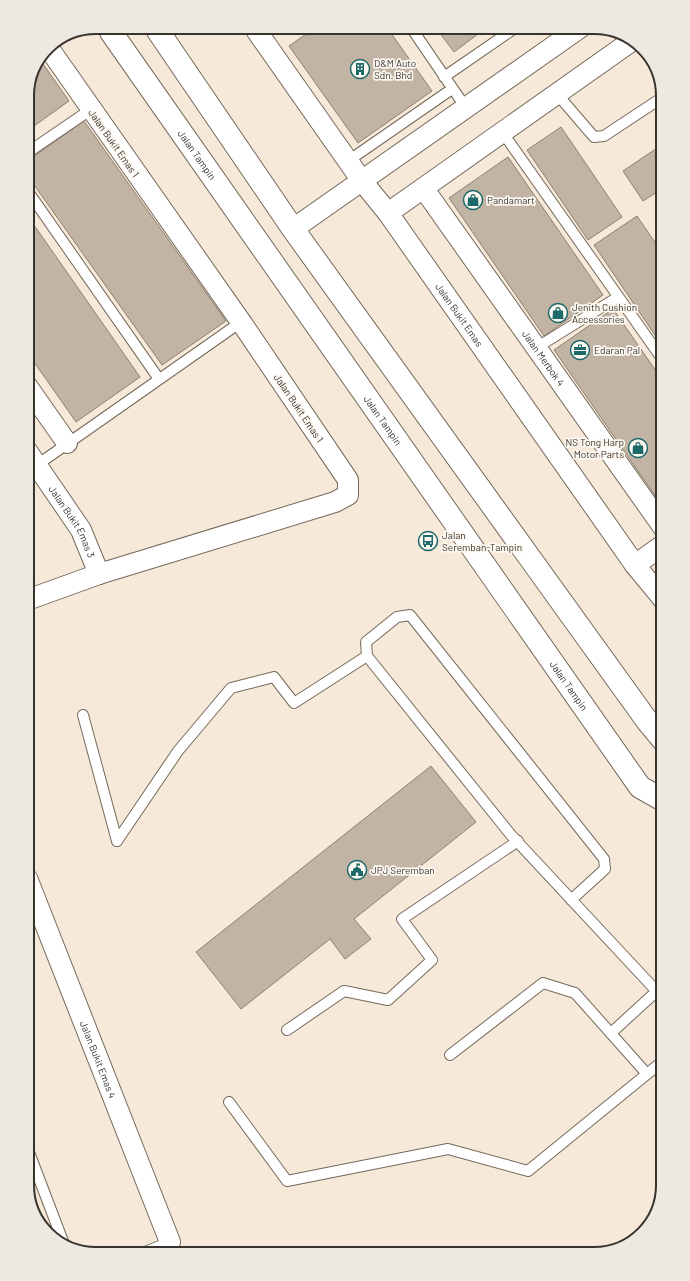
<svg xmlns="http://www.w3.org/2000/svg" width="690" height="1281" viewBox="0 0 690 1281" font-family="Barlow,sans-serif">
<rect width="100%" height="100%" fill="#f7e9d9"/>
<g fill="#c2b4a5" stroke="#8d8172">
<path d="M486,28L454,52L437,29Z"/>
<path d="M388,29L432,91L358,143L289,46L312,30Z"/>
<path d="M41,61L69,101L27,131V92Z"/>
<path d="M84,121L226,321L162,365L27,175V161Z"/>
<path d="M561,127L622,217L588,240L527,150Z"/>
<path d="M663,144V188L643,201L623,171Z"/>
<path d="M508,157L603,295L544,336L449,198Z"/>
<path d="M27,215L140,377L76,422L27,352Z"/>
<path d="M637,216L663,254V347L594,245Z"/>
<path d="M613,309L663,381V492L656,497L554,350Z"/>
<path d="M431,766L476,822L354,919L371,939L345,959L330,939L241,1009L196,952Z"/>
</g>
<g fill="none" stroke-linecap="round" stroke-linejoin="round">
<defs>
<g id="lane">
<path d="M412,29L466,108"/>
<path d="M444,77L515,28"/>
<path d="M557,94L594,137L604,136L663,97"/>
<path d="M503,133L663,360"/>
<path d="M27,153L90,110"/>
<path d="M348,161L452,89"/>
<path d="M27,190L159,379"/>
<path d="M536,348L618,297"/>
<path d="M37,465L241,322"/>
<path d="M83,715L117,841"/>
<path d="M117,841L178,751L231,688L274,677L294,703L367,656"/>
<path d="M571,900L605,869L604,859L410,615L397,617L366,642L367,656L511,835L663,998"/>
<path d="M287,1030L344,991L388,1000L432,960L402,919L518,841"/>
<path d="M611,1033L657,991"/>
<path d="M450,1055L543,983L575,993L647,1074"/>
<path d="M229,1102L287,1181L448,1149L528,1171L663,1061"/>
<path d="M27,1147L64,1244"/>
<path d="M140,1254L170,1242"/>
</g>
<g id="street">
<path id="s1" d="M256,30L362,181L388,213L635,565L663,599"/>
<path id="s2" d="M424,189L663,527"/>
<path d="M388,213L633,40"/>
<path d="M293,229L581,27"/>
<path d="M27,386L67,443"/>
<path id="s3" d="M27,451L81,530L99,574"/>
<path d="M635,565L663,545"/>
<path d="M27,600L99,574L335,502L348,495V480L241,322L48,47"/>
<path id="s4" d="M27,878L170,1242"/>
</g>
<g id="highway">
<path d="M158,31L293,229L648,722L663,740"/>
<path id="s5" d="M111,32L640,787L663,800"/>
</g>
</defs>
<use href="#lane" stroke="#75695b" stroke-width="12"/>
<use href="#street" stroke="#75695b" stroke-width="22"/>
<use href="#highway" stroke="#75695b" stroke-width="24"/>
<use href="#lane" stroke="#fff" stroke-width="10"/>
<use href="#street" stroke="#fff" stroke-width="20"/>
<use href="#highway" stroke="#fff" stroke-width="22"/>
</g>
<defs>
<symbol id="building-ring" viewBox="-11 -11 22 22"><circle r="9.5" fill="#fdf8f1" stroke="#1c6969" stroke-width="1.5"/><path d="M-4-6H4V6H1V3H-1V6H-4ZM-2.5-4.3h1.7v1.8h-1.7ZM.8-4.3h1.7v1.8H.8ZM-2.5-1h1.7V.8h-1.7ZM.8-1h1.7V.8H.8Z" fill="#1c6969"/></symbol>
<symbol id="shop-ring" viewBox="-11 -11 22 22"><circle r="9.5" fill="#fdf8f1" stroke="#1c6969" stroke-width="1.5"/><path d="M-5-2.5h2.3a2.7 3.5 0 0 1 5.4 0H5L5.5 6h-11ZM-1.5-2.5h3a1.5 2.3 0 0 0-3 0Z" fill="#1c6969"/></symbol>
<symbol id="office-ring" viewBox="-11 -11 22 22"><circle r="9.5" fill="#fdf8f1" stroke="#1c6969" stroke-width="1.5"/><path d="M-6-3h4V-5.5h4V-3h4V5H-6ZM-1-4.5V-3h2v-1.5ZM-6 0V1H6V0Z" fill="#1c6969"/></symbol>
<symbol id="bus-ring" viewBox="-11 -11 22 22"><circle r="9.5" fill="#fdf8f1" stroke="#1c6969" stroke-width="1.5"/><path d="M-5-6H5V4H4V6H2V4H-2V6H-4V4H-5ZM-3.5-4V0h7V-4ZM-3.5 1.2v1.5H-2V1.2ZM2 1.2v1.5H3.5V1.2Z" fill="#1c6969"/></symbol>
<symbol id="civic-ring" viewBox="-11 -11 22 22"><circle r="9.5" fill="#fdf8f1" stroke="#1c6969" stroke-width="1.5"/><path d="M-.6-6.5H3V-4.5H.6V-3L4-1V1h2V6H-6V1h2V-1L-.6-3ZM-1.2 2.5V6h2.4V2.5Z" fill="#1c6969"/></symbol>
</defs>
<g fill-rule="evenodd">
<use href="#building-ring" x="349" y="58" width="22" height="22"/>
<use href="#shop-ring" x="462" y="189" width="22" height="22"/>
<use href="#shop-ring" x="547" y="302" width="22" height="22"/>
<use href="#office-ring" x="569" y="339" width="22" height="22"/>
<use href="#shop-ring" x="627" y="437" width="22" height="22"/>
<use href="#bus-ring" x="417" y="530" width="22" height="22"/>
<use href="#civic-ring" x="346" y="859" width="22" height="22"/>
</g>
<g text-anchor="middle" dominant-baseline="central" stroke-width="3.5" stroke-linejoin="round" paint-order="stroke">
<g font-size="10" fill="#38322c" stroke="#fdf8f1" text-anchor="start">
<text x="374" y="63">D&amp;M Auto<tspan x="374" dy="12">Sdn. Bhd</tspan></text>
<text x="487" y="200">Pandamart</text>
<text x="572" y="307">Jenith Cushion<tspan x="572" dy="12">Accessories</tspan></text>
<text x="594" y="350">Edaran Pal</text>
<text x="624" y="442" text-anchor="end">NS Tong Harp<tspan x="624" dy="12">Motor Parts</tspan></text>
<text x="442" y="535">Jalan<tspan x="442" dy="12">Seremban-Tampin</tspan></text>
<text x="371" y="870">JPJ Seremban</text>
</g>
<g font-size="10" fill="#38322c" stroke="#fdf8f1">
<text transform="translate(114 143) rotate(55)">Jalan Bukit Emas 1</text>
<text stroke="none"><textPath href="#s5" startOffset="150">Jalan Tampin</textPath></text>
<text stroke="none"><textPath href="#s1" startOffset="350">Jalan Bukit Emas</textPath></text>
<text stroke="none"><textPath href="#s2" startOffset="207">Jalan Merbok 4</textPath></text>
<text transform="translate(299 408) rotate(56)">Jalan Bukit Emas 1</text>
<text stroke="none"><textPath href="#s5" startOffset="474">Jalan Tampin</textPath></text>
<text stroke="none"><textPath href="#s3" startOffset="84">Jalan Bukit Emas 3</textPath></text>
<text stroke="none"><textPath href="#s5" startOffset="798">Jalan Tampin</textPath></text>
<text stroke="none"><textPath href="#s4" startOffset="195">Jalan Bukit Emas 4</textPath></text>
</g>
</g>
<path d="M0 0H690V1281H0ZM96 34H594A62 62 0 0 1 656 96V1185A62 62 0 0 1 594 1247H96A62 62 0 0 1 34 1185V96A62 62 0 0 1 96 34Z" fill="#ede8e1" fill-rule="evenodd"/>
<path fill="none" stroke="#38322c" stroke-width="2" d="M96 34H594A62 62 0 0 1 656 96V1185A62 62 0 0 1 594 1247H96A62 62 0 0 1 34 1185V96A62 62 0 0 1 96 34Z"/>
</svg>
